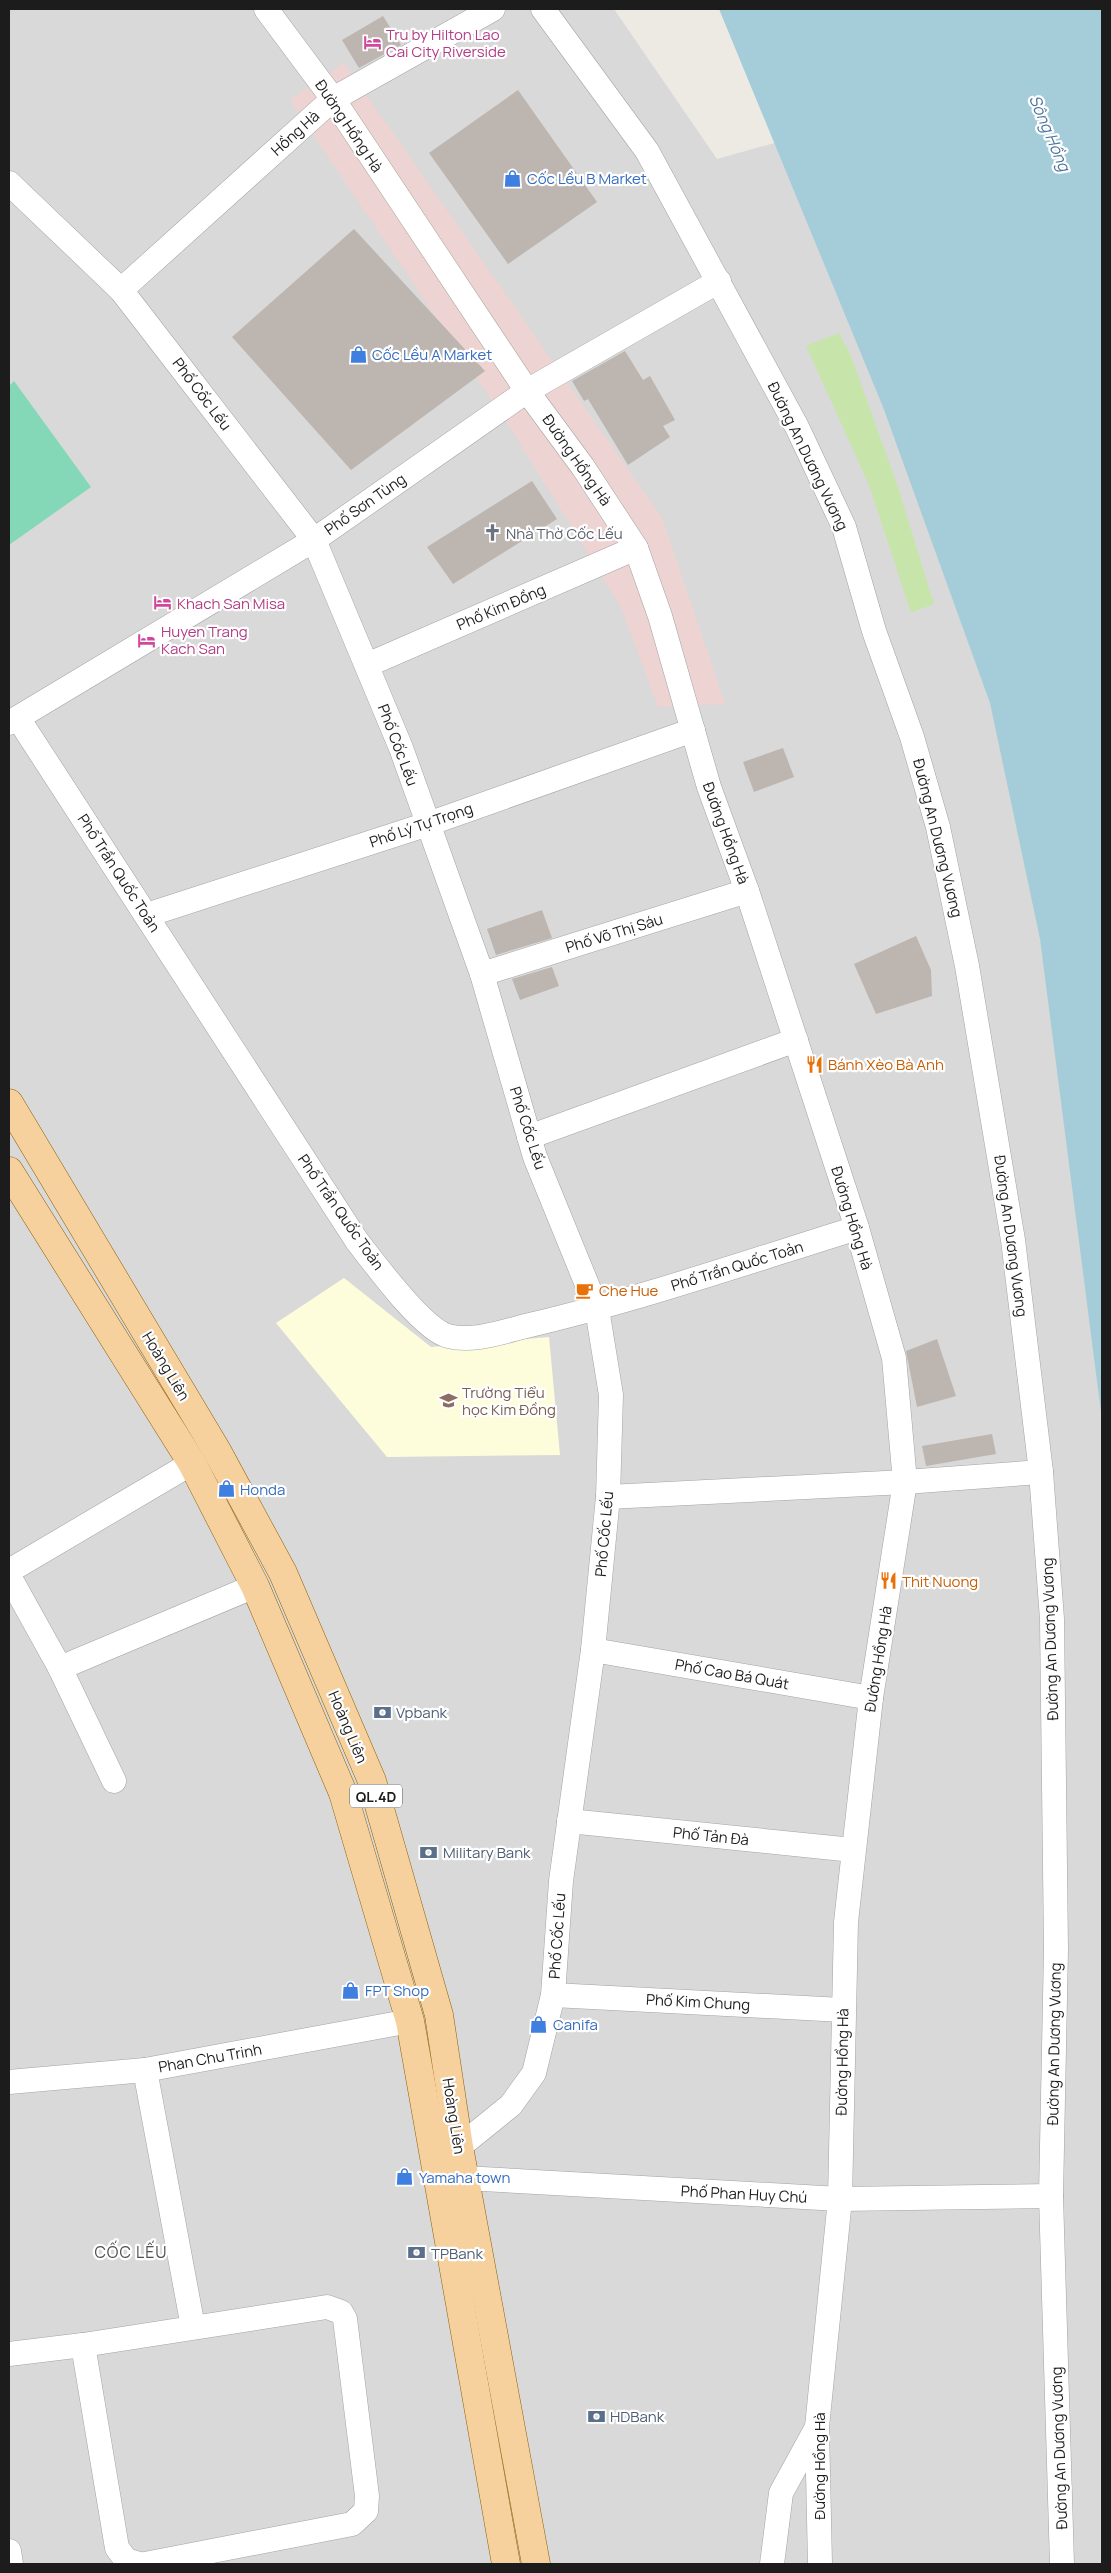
<svg xmlns="http://www.w3.org/2000/svg" width="1111" height="2573" viewBox="0 0 1111 2573" font-family="Manrope,sans-serif">
<rect width="100%" height="100%" fill="#edeae3"/>
<path fill="#dad9d9" d="M9,9H614L717,159L1102,51V2564H9Z"/>
<path fill="#edd3d2" d="M344,63L662,518L725,704L658,707L621,607L511,429L290,100Z"/>
<path fill="#fdfddc" d="M344,1278L431,1347L549,1337L560,1455L387,1457L276,1323Z"/>
<path fill="#c7e5ab" d="M839,333L851,356L897,484L934,604L911,613L869,485L806,346Z"/>
<path fill="#84d8b8" d="M14,381L91,487L9,545V386Z"/>
<path fill="#a5cdd9" d="M719,9H1102V1420L1040,939L990,703L883,407Z"/>
<g fill="#bdb5af">
<path d="M383,16L401,45L359,68L342,40Z"/>
<path d="M518,90L597,202L508,264L429,153Z"/>
<path d="M354,229L485,371L351,470L232,337Z"/>
<path d="M625,351L643,380L650,376L675,420L663,426L670,437L628,465L588,399L584,401L572,381Z"/>
<path d="M532,481L557,519L453,584L427,547Z"/>
<path d="M783,748L794,777L754,792L743,762Z"/>
<path d="M542,910L552,938L496,955L487,929Z"/>
<path d="M916,936L931,970L932,996L876,1014L854,964Z"/>
<path d="M552,967L559,986L520,1000L512,979Z"/>
<path d="M937,1339L956,1396L917,1407L906,1351Z"/>
<path d="M992,1434L996,1454L926,1466L922,1446Z"/>
</g>
<g fill="none" stroke-linecap="round" stroke-linejoin="round">
<defs>
<g id="minor">
<path d="M266,9L333,99L527,391L583,467L636,548L660,616L709,787L747,891L857,1228L894,1358L905,1482L871,1698L846,1922L840,2199L817,2427L820,2564"/>
<path d="M543,9L647,151L797,427L844,527L874,631L912,737L938,827L967,966L1013,1240L1041,1472L1052,1619L1056,1949L1051,2196L1062,2564"/>
<path d="M9,183L121,290L314,540L401,748L482,974L535,1157L597,1309L611,1395L608,1497L593,1650L561,1881L553,1995L534,2073L511,2105L459,2147L444,2149"/>
<path d="M121,290L333,99L493,9"/>
<path d="M367,665L636,548"/>
<path d="M18,718L357,1241C375,1264 422,1329 448,1336C473,1343 505,1331 530,1325C640,1299 748,1262 857,1228"/>
<path d="M9,723L314,540L527,391L719,281"/>
<path d="M147,915L428,824L693,730"/>
<path d="M482,974L747,891"/>
<path d="M529,1137L796,1040"/>
<path d="M608,1497L905,1482L1041,1472"/>
<path d="M9,1571L192,1463"/>
<path d="M9,1576L60,1668L114,1781"/>
<path d="M593,1650L871,1698"/>
<path d="M60,1668L255,1586"/>
<path d="M569,1821L853,1850"/>
<path d="M553,1995L843,2010"/>
<path d="M145,2070L193,2327"/>
<path d="M9,2082L145,2070L410,2021"/>
<path d="M448,2179L464,2178L840,2199L1051,2196"/>
<path d="M83,2345L117,2548L126,2560L139,2564"/>
<path d="M9,2354L83,2345L327,2307L341,2312L345,2319L367,2496L366,2511L352,2524L145,2564"/>
<path d="M9,2551L11,2564"/>
<path d="M772,2564L781,2493L816,2429"/>
</g>
<g id="major">
<path d="M9,1103L217,1451L283,1573L372,1781L439,2015L459,2147L536,2564"/>
<path d="M9,1171L192,1463L255,1586L343,1793L410,2021L506,2564"/>
</g>
</defs>
<use href="#minor" stroke="#a3a3a3" stroke-width="25"/>
<use href="#major" stroke="#8d6108" stroke-width="29"/>
<use href="#minor" stroke="#fff" stroke-width="24"/>
<use href="#major" stroke="#f6d19e" stroke-width="28"/>
</g>
<defs>
<symbol id="hotel-bare" viewBox="-9 -9 18 18"><path d="M-6-4.5h1.5V1H6V5H4.5V3h-9V5H-6ZM-4 0a1.8 1.8 0 1 1 3.6 0ZM.5 0V-2.5h3Q6-2.5 6 0Z" fill="#d1479c" stroke="#fff" stroke-width="2.5" paint-order="stroke"/></symbol>
<symbol id="shop-bare" viewBox="-9 -9 18 18"><path d="M-5-2.5h2.3a2.7 3.5 0 0 1 5.4 0H5L5.5 6h-11ZM-1.5-2.5h3a1.5 2.3 0 0 0-3 0Z" fill="#3f7fe0" stroke="#fff" stroke-width="2.5" paint-order="stroke"/></symbol>
<symbol id="church-bare" viewBox="-9 -9 18 18"><path d="M-1.2-6h2.4v3.5h3.3v2.4h-3.3V6h-2.4V-.1h-3.3v-2.4h3.3Z" fill="#6b7280" stroke="#fff" stroke-width="2.5" paint-order="stroke"/></symbol>
<symbol id="restaurant-bare" viewBox="-9 -9 18 18"><path d="M-5-6h1v4h1v-4h1v4h1v-4h1v5L-1.5 .5V6h-2V.5L-5-1ZM5-6V6H3V1.5H1.5Q1.5-4 5-6Z" fill="#e8710a" stroke="#fff" stroke-width="2.5" paint-order="stroke"/></symbol>
<symbol id="cafe-bare" viewBox="-9 -9 18 18"><path d="M-5.5-4.5H6V0H3Q3 3.5 0 3.5H-2.5Q-5.5 3.5-5.5 0ZM3-3.2v2h1.7v-2ZM-6 4.5H4V6H-6Z" fill="#e8710a" stroke="#fff" stroke-width="2.5" paint-order="stroke"/></symbol>
<symbol id="school-bare" viewBox="-9 -9 18 18"><path d="M0-5L7-2L0 1L-7-2ZM-4 1L0 2.5L4 1V4Q0 6-4 4Z" fill="#8d6e63" stroke="#fff" stroke-width="2.5" paint-order="stroke"/></symbol>
<symbol id="bank-bare" viewBox="-9 -9 18 18"><path d="M-6-4H6V4H-6ZM0-2.3a2.3 2.3 0 1 0 0 4.6a2.3 2.3 0 1 0 0-4.6Z" fill="#5c6f8a" stroke="#fff" stroke-width="2.5" paint-order="stroke"/></symbol>
</defs>
<g fill-rule="evenodd">
<use href="#hotel-bare" x="360" y="30" width="25" height="25"/>
<use href="#shop-bare" x="500" y="166" width="25" height="25"/>
<use href="#shop-bare" x="346" y="342" width="25" height="25"/>
<use href="#church-bare" x="480" y="520" width="25" height="25"/>
<use href="#hotel-bare" x="150" y="590" width="25" height="25"/>
<use href="#hotel-bare" x="134" y="628" width="25" height="25"/>
<use href="#restaurant-bare" x="802" y="1052" width="25" height="25"/>
<use href="#cafe-bare" x="572" y="1278" width="25" height="25"/>
<use href="#school-bare" x="436" y="1388" width="25" height="25"/>
<use href="#shop-bare" x="214" y="1476" width="25" height="25"/>
<use href="#restaurant-bare" x="876" y="1568" width="25" height="25"/>
<use href="#bank-bare" x="370" y="1700" width="25" height="25"/>
<use href="#bank-bare" x="416" y="1840" width="25" height="25"/>
<use href="#shop-bare" x="338" y="1978" width="25" height="25"/>
<use href="#shop-bare" x="526" y="2012" width="25" height="25"/>
<use href="#shop-bare" x="392" y="2164" width="25" height="25"/>
<use href="#bank-bare" x="404" y="2240" width="25" height="25"/>
<use href="#bank-bare" x="584" y="2404" width="25" height="25"/>
</g>
<g text-anchor="middle" dominant-baseline="central" stroke-width="4.5" stroke-linejoin="round" paint-order="stroke">
<rect fill="#fff" stroke="#606060" stroke-width="1" x="350" y="1784.5" width="52" height="23" rx="4"/>
<g font-size="14" font-weight="bold" fill="#1c1c1c">
<text x="376" y="1796">QL.4D</text>
</g>
<g font-size="15" fill="#b23c85" stroke="#fff" text-anchor="start">
<text x="386" y="34">Tru by Hilton Lao<tspan x="386" dy="17">Cai City Riverside</tspan></text>
<text x="177" y="603">Khach San Misa</text>
<text x="161" y="631">Huyen Trang<tspan x="161" dy="17">Kach San</tspan></text>
</g>
<g font-size="15" fill="#1c1c1c" stroke="#fff">
<text transform="translate(349 126) rotate(56)">Đường Hồng Hà</text>
<text transform="translate(295 133) rotate(-42)">Hồng Hà</text>
<text transform="translate(202 394) rotate(53)">Phố Cốc Lếu</text>
<text transform="translate(808 456) rotate(64)">Đường An Dương Vương</text>
<text transform="translate(577 460) rotate(55)">Đường Hồng Hà</text>
<text transform="translate(365 504) rotate(-35)">Phố Sơn Tùng</text>
<text transform="translate(501 607) rotate(-23)">Phố Kim Đồng</text>
<text transform="translate(398 745) rotate(69)">Phố Cốc Lếu</text>
<text transform="translate(421 825) rotate(-19)">Phố Lý Tự Trọng</text>
<text transform="translate(726 833) rotate(70)">Đường Hồng Hà</text>
<text transform="translate(938 838) rotate(76)">Đường An Dương Vương</text>
<text transform="translate(119 873) rotate(57)">Phố Trần Quốc Toản</text>
<text transform="translate(614 933) rotate(-17)">Phố Võ Thị Sáu</text>
<text transform="translate(528 1128) rotate(72)">Phố Cốc Lếu</text>
<text transform="translate(341 1212) rotate(55)">Phố Trần Quốc Toản</text>
<text transform="translate(852 1218) rotate(73)">Đường Hồng Hà</text>
<text transform="translate(1011 1236) rotate(82)">Đường An Dương Vương</text>
<text transform="translate(737 1266) rotate(-17)">Phố Trần Quốc Toản</text>
<text transform="translate(166 1366) rotate(59)">Hoàng Liên</text>
<text transform="translate(604 1534) rotate(-85)">Phố Cốc Lếu</text>
<text transform="translate(1050 1639) rotate(-92)">Đường An Dương Vương</text>
<text transform="translate(878 1659) rotate(-81)">Đường Hồng Hà</text>
<text transform="translate(732 1674) rotate(10)">Phố Cao Bá Quát</text>
<text transform="translate(348 1727) rotate(67)">Hoàng Liên</text>
<text transform="translate(711 1836) rotate(6)">Phố Tản Đà</text>
<text transform="translate(557 1936) rotate(-86)">Phố Cốc Lếu</text>
<text transform="translate(698 2002) rotate(3)">Phố Kim Chung</text>
<text transform="translate(1054 2044) rotate(-89)">Đường An Dương Vương</text>
<text transform="translate(210 2058) rotate(-10)">Phan Chu Trinh</text>
<text transform="translate(842 2062) rotate(-89)">Đường Hồng Hà</text>
<text transform="translate(454 2116) rotate(81)">Hoàng Liên</text>
<text transform="translate(744 2194) rotate(3)">Phố Phan Huy Chú</text>
<text transform="translate(1059 2448) rotate(-92)">Đường An Dương Vương</text>
<text transform="translate(819 2466) rotate(-90)">Đường Hồng Hà</text>
</g>
<g font-size="15" fill="#366cbe" stroke="#fff" text-anchor="start">
<text x="527" y="178">Cốc Lều B Market</text>
<text x="372" y="354">Cốc Lều A Market</text>
<text x="240" y="1489">Honda</text>
<text x="365" y="1990">FPT Shop</text>
<text x="553" y="2024">Canifa</text>
<text x="419" y="2177">Yamaha town</text>
</g>
<g font-size="15" fill="#5b616d" stroke="#fff" text-anchor="start">
<text x="506" y="533">Nhà Thờ Cốc Lếu</text>
</g>
<g font-size="15" fill="#c56008" stroke="#fff" text-anchor="start">
<text x="828" y="1064">Bánh Xèo Bà Anh</text>
<text x="599" y="1290">Che Hue</text>
<text x="902" y="1581">Thit Nuong</text>
</g>
<g font-size="15" fill="#785e54" stroke="#fff" text-anchor="start">
<text x="462" y="1392">Trường Tiểu<tspan x="462" dy="17">học Kim Đồng</tspan></text>
</g>
<g font-size="15" fill="#4e5e75" stroke="#fff" text-anchor="start">
<text x="396" y="1712">Vpbank</text>
<text x="443" y="1852">Military Bank</text>
<text x="431" y="2253">TPBank</text>
<text x="610" y="2416">HDBank</text>
</g>
<g font-size="16" font-style="italic" fill="#4c759f" stroke="#fff">
<text transform="translate(1050 133) rotate(67)">Sông Hồng</text>
</g>
<g font-size="16" letter-spacing="1" fill="#4f4f4f" stroke="#fff">
<text x="131" y="2252">CỐC LẾU</text>
</g>
</g>
<rect width="1111" height="2573" fill="none" stroke="#1c1c1c" stroke-width="20"/>
</svg>
